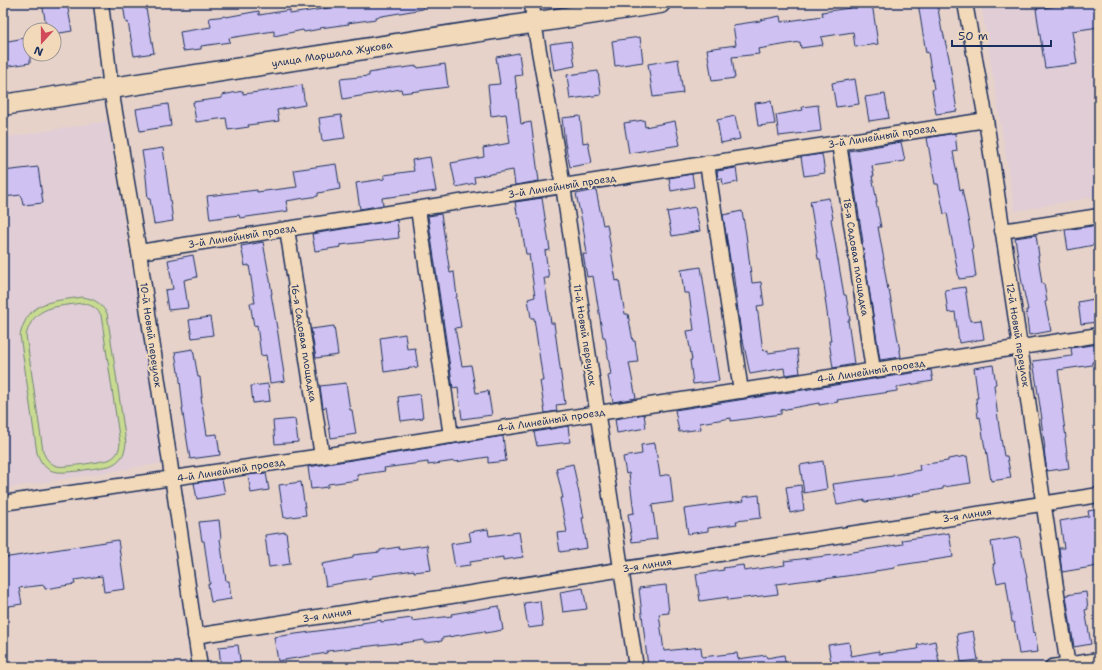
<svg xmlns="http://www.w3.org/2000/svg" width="1102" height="670" viewBox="0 0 1102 670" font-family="'Shantell Sans',sans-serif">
<rect width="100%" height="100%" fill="#e7d2ca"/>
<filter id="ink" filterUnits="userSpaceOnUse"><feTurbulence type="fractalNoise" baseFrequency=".025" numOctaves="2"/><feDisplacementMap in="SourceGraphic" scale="8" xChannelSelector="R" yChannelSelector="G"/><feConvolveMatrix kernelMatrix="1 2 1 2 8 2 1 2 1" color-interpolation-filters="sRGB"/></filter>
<g filter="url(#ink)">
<g fill="#e0cdd6">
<path d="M981,3H1099V196L1015,211Z"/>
<path d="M107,121L164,463L3,489V138Z"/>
</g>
<path fill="#c8db90" stroke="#728577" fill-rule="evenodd" d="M82,297C95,299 99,302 107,313L126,443C125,455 120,462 109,466C99,468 88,469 78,471C57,473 45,475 37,453L20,335C29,299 52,302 82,297ZM82,303C91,305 96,307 101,315L120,443C119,452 116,457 108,460C98,462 64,468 57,466C50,464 45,458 43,451L26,335C34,305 56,307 82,303Z"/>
<g fill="#cfc2f3" stroke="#1b2f5e">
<path d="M42,3H67L72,31L54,34V30H47Z"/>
<path d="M135,3H145L154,53L134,56L128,22L126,23L123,5Z"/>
<path d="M329,3H423V9L376,17V19L348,23L349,24L320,28V29L304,32L303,30L274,36V31L229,38L230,42L201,46V49L183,51L180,32L211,27L209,18L226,16V17L259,11V15L290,10V14L329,8Z"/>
<path d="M872,3L878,44L855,47L853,32L821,37L823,45L801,48L800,42L758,49L759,54L732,57L735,78L712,81L707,49L736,45L733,25L760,21V20L780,16L781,22L823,16L822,12L850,8L849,6Z"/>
<path d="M918,3H937L942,32H943L949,58L957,111L936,114L932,90L934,89L928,52L926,53Z"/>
<path d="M1079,3H1099V27L1072,31L1077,64L1045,68L1036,9Z"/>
<path d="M30,37V63L3,67V42Z"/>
<path d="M640,37L643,62L615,66L612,41Z"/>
<path d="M571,41L575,66L554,70L550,44Z"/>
<path d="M519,53L522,75L515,76L521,124L531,122L539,181L515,185L513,170L474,177L475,183L456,187L451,163L484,157L483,148L510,143L506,114L491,116L488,85L500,84L496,57Z"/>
<path d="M678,59L683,93L653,97L648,64Z"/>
<path d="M445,64L448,87L402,93L401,89L343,99L340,79L369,76V73L386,70L417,66L418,68Z"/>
<path d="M598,71L601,95L570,99L567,75Z"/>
<path d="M855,79L859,104L836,107L832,83Z"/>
<path d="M302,85L305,105L277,110L279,121L248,125L249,127L228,130L226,118L196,122L193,102L222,98V95L243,91V94L282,89V88Z"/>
<path d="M885,94L889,118L869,121L865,97Z"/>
<path d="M771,101L775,124L758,126L755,103Z"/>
<path d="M168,104L171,126L140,131L136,109Z"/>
<path d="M818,105L821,131L779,136L776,115L803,110L802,107Z"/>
<path d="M341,115L345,138L322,141L319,118Z"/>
<path d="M580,116L583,143L588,142L592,163L570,167L565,143L562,118Z"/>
<path d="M735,116L740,139L721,143L717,120Z"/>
<path d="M644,120L645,127L675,121L680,145L629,153L624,123Z"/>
<path d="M955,133L957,151L953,152L960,190L962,189L968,219L973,248H972L976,277L959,279L947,213L944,214L938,184H935L927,138Z"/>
<path d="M901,142L905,161L872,166L874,176H872L877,202H876L881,227H878L884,260H883L888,290H889L901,357L880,360L862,242H863L849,151Z"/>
<path d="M163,148L173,221L154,224L150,199H148L146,177L142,151Z"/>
<path d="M822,154L825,173L804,176L801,157Z"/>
<path d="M430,157L436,191L382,198L383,205L360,209L356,183L384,179V175L414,171L412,160Z"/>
<path d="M336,164L340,189L318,193V196L286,201L288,211L240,218L239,215L210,219L207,196L257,190V192L297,187L294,170Z"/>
<path d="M38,167L43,203L23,205L21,195L3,197V171Z"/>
<path d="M736,168L738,182L723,185L722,178L718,179L717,171Z"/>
<path d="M692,174L694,187L671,191L669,178Z"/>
<path d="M596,190L603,225L607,224L616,281L619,280L625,314H628L633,341H635L638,362L629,363L636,398L613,402L608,376L611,375L605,337H603L593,276L587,277L583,254H587L583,226L576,194Z"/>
<path d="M542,198L550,250L545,251L549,278H544L551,323H554L565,404L556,405L557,411L545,413L540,381H543L534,318H531L528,299L535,297L529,254H526L520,218H518L515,202Z"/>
<path d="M829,198L833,218L831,219L839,266L844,295H846L850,320H848L854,364L833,368L829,341H831L825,298H826L820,259H818L815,238H816L810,201Z"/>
<path d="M695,207L700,231L672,236L667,212Z"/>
<path d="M742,211L746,234L752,283L761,282L764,305L757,306L763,351L768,350V353L797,349L800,373L785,375L784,368L750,374L743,341H742L733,272H732L723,215Z"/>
<path d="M441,214L450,273L454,272L457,297H456L461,327L455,328L462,366L471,365L476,393L488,391L492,415L462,419L458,387L453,388L428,216Z"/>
<path d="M397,220L399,238L340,245L341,247L315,251L312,234Z"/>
<path d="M1099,225V244L1068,250L1065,230Z"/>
<path d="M1036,235L1039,256H1038L1042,284H1044L1047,301L1045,302L1051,331L1029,335L1026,310H1028L1022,283L1015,238Z"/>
<path d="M263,242L270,280L272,294H271L278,334L285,381L270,383L266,355L261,356L257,325L254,326L250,303H255L249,265L245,266L241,246Z"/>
<path d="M193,255L197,277L184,280L188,308L168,310L165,290L173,289L168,260Z"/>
<path d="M701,267L719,381L693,384L690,360H692L687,331L694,330L689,293H684L681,270Z"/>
<path d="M965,287L970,321L981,320L984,339L959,343L955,312L948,313L945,290Z"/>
<path d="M1094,299L1097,322L1081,324L1078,302Z"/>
<path d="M210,317L213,335L192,338L189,320Z"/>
<path d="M334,326L338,355L316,358L311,329Z"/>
<path d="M405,334L407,349L415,348L418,367L384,372L380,338Z"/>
<path d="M1099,344V361L1092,362V365L1058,370L1063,409H1062L1066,438L1065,439L1069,468L1047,471L1044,450L1045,449L1041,419H1042L1033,361L1072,356L1071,348Z"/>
<path d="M193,349L198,377H200L202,397H201L207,435L217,434L220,455L190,459L182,408H183L179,372H178L175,352Z"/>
<path d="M993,365L996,384L994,385L999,427L1004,456H1007L1011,478L991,481L986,449H985L980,417L978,418L976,398H978L974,368Z"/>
<path d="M931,370L933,381L897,387V391L837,400L838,402L819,405V403L781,410V414L731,421V418L700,423L701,429L679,432L675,410Z"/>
<path d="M346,383L350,410H352L356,434L331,438L326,407L323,408L320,386Z"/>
<path d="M268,384L270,401L253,403L251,386Z"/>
<path d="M420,394L423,418L401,421L398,397Z"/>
<path d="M644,414L646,428L617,433L615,419Z"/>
<path d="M295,419L298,442L275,444L273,421Z"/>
<path d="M568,426L570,442L537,446L534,432Z"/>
<path d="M503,436L506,461L488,463V457L455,462V461L428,465V462L384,468L385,471L357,475L358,480L328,484V487L311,489L308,467Z"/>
<path d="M655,443L660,476L670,474L673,502L652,505L657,539L632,542L628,514L634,513L629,473L626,474L623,457L642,454L641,445Z"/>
<path d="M967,456L971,483L943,487V489L913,494L914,495L865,502V500L837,505L833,484L893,476V475L920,470L919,465L948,461V459Z"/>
<path d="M823,461L827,489L804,493L800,465Z"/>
<path d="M573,464L584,518H582L587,548L560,552L557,533L567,532L560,498H563L556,468Z"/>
<path d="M266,473L269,490L251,493L248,475Z"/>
<path d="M222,479L225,494L197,499L194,483Z"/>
<path d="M301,482L306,515L284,518L279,485Z"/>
<path d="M801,485L804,510L790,513L786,487Z"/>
<path d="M759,495L761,518L736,521L737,524L708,528V531L688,534L684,509L744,501L743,497Z"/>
<path d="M1099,509V540L1094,541L1098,566L1062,572L1059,548H1064L1060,521L1089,516L1088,511Z"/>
<path d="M219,520L221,539H220L226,581H229L231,599L211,602L208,584H210L204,541H202L199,522Z"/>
<path d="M488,529L489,536L519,532L523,557L503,560V557L470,562V565L455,567L451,544L471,541L469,532Z"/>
<path d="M286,532L290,564L269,567L265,535Z"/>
<path d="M949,533L953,557L894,566L895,568L875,571V572L817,580V579L776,584L778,594L728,600V597L700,601L696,574L724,570L723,568L743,565L744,571L785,565L784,561L834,555L903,544L902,540Z"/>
<path d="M1019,537L1027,578H1026L1034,633L1035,632L1038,652L1019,654L1014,622H1012L1006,581L997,583L993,564H995L991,542Z"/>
<path d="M118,540L125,589L104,592L102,576L74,580L75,584L45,589L44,585L19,588L22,604L3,607V558Z"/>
<path d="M427,545L431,570L414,572V570L372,576V578L342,582V583L326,586L322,564L353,558V555L380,552V550L399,547V549Z"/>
<path d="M666,585L669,613L659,614L664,651L701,647L702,657L737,653L738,659L766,655L767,658L784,655L786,667H648L639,588Z"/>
<path d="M583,588L587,609L563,612L560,592Z"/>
<path d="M1086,592L1088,609L1085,610L1091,644L1074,647L1066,595Z"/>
<path d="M540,601L543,626L528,628L524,603Z"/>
<path d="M499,606L503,630L485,633V631L442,638V641L424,643V640L396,644V643L327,651V653L278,661L274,637L332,629V628L362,624V623L381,620V622L412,618V621L452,616L451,614Z"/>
<path d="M973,631L978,660L961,662L957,634Z"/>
<path d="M935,641L940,667H832L828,645L849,642L851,656L879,651V654L918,649L917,645Z"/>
<path d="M238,645L241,667H221L219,647Z"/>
</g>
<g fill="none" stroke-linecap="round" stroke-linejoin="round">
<defs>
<g id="street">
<path d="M101,3L111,89L139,252L200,667"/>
<path d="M532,3L534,23L563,186L636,667"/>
<path d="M965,3L986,120L1068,667"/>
<path d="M839,143L873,370"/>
<path d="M707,163L741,391"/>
<path d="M418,209L451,436"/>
<path d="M287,229L322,456"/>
<path d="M1002,231L1099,216"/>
<path d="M139,252L986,120"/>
<path d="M3,503L322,456L1099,335"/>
<path d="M195,636L1099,495"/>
<path d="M1052,667L1099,660"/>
</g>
<path id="secondary" d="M3,105L660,3"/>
</defs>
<use href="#street" stroke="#1b2f5e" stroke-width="17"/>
<use href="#secondary" stroke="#1b2f5e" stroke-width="23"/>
<use href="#street" stroke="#f1d9b9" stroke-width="14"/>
<use href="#secondary" stroke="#f1d9b9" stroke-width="20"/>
</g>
</g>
<g text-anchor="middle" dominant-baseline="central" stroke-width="4" stroke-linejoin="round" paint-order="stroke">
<g font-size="10" fill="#1b2f5e" stroke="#f1d9b9">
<text transform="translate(332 54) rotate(-9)">улица Маршала Жукова</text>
<text transform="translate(882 136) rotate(-9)">3-й Линейный проезд</text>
<text transform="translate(562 186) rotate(-9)">3-й Линейный проезд</text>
<text transform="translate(242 236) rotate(-9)">3-й Линейный проезд</text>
<text transform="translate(856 257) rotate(81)">18-я Садовая площадка</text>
<text transform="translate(151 335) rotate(82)">10-й Новый переулок</text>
<text transform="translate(585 335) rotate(81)">11-й Новый переулок</text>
<text transform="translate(1018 335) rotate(81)">12-й Новый переулок</text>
<text transform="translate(304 343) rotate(81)">16-я Садовая площадка</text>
<text transform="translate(871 371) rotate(-9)">4-й Линейный проезд</text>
<text transform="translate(551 420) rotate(-9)">4-й Линейный проезд</text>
<text transform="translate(231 470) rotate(-9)">4-й Линейный проезд</text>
<text transform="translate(967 515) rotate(-9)">3-я линия</text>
<text transform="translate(647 565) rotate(-9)">3-я линия</text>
<text transform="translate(327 615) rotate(-9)">3-я линия</text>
</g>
</g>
<rect width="1102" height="670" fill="none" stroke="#f1d9b9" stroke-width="16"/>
<rect x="8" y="8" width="1086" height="654" fill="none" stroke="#1b2f5e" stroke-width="1.5" filter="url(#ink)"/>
<g transform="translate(42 42) rotate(201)"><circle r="19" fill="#f1d9b9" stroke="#9b9595"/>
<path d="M0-3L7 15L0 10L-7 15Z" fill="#d1495b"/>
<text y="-6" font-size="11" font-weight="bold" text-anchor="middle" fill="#1b2f5e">N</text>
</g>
<path d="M952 40v6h99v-6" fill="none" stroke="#1b2f5e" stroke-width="2"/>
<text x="958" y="40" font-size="12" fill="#1b2f5e" stroke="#f1d9b9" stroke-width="3" paint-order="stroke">50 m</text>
</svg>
